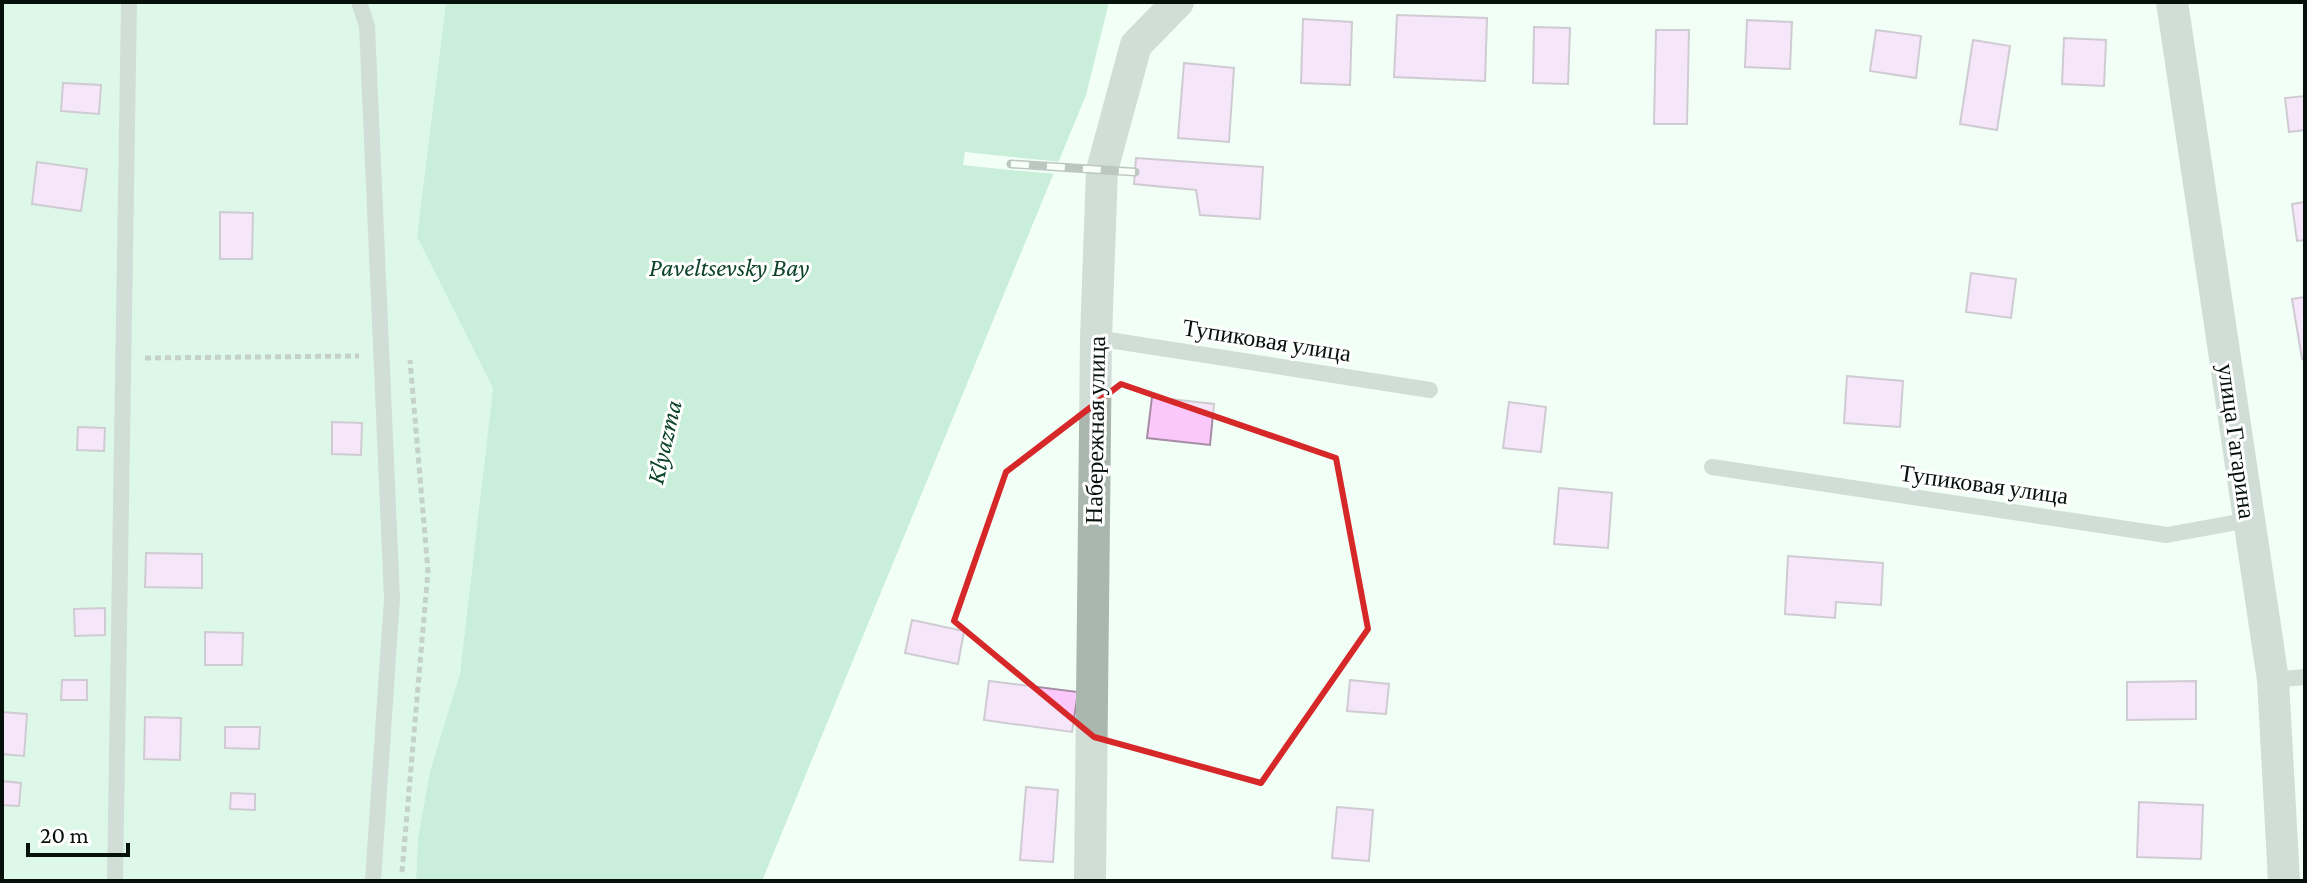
<svg xmlns="http://www.w3.org/2000/svg" width="2307" height="883" viewBox="0 0 2307 883" font-family="'Crimson Pro',serif">
<rect width="100%" height="100%" fill="#f2fff7"/>
<path fill="#c4f0d6" d="M2,2H446L417,237L493,388L460,673L430,771L418,838L416,881H2Z"/>
<path fill="#97dbb5" d="M446,2H1109L1086,95L762,881H416L418,838L430,771L460,673L493,388L417,237Z"/>
<path fill="#f2fff7" d="M965,152L1012,157L1063,162L1058,174L1010,170L963,165Z"/>
<g fill="#fbc8fb" stroke="#a58da4" stroke-width="2">
<path d="M1397,15L1487,18L1485,81L1394,77Z"/>
<path d="M1303,19L1352,22L1350,85L1301,83Z"/>
<path d="M1747,20L1792,22L1790,69L1745,67Z"/>
<path d="M1534,27L1570,28L1568,84L1533,83Z"/>
<path d="M1656,30H1689L1687,124H1654Z"/>
<path d="M1876,30L1921,36L1916,78L1870,71Z"/>
<path d="M2064,38L2106,40L2104,86L2062,84Z"/>
<path d="M1973,40L2010,46L1997,130L1960,124Z"/>
<path d="M1184,63L1234,68L1229,142L1178,138Z"/>
<path d="M63,83L101,85L99,114L61,111Z"/>
<path d="M2305,96V130L2289,132L2285,98Z"/>
<path d="M1136,158L1263,167L1260,219L1200,215L1196,190L1134,184Z"/>
<path d="M37,162L87,169L81,211L32,204Z"/>
<path d="M2305,202V240L2297,241L2292,204Z"/>
<path d="M220,212L253,213L252,259H220Z"/>
<path d="M1971,273L2016,279L2011,318L1966,312Z"/>
<path d="M2305,297V358L2302,359L2292,299Z"/>
<path d="M1847,376L1903,381L1900,427L1844,423Z"/>
<path d="M1152,397L1214,404L1210,445L1147,438Z"/>
<path d="M1509,402L1546,407L1541,452L1503,448Z"/>
<path d="M332,422L362,423L361,455L332,454Z"/>
<path d="M78,427L105,428L104,451L77,450Z"/>
<path d="M1559,488L1612,493L1608,548L1554,544Z"/>
<path d="M146,553L202,554V588L145,587Z"/>
<path d="M1788,556L1883,563L1881,605L1836,602L1835,618L1785,614Z"/>
<path d="M105,608V635L75,636L74,609Z"/>
<path d="M912,620L964,631L958,664L905,653Z"/>
<path d="M205,632L243,633L242,665H205Z"/>
<path d="M62,680H87V700H61Z"/>
<path d="M1350,680L1389,684L1386,714L1347,711Z"/>
<path d="M989,681L1078,692L1072,732L984,720Z"/>
<path d="M2196,681V719L2127,720V682Z"/>
<path d="M2,712L27,714L24,756L2,754Z"/>
<path d="M145,717L181,718L180,760L144,759Z"/>
<path d="M225,727H260L259,749L225,748Z"/>
<path d="M2,781L21,783L19,806L2,805Z"/>
<path d="M1026,787L1058,790L1053,862L1020,860Z"/>
<path d="M231,793L255,794V810L230,809Z"/>
<path d="M2139,802L2203,805L2201,859L2137,857Z"/>
<path d="M1337,807L1373,810L1369,861L1332,858Z"/>
</g>
<g fill="none" stroke-linecap="round" stroke-linejoin="round">
<g stroke="#8f9b94" stroke-width="5" stroke-dasharray="6 4" stroke-linecap="butt">
<path d="M145,358L359,356"/>
<path d="M402,872L428,571L410,360"/>
</g>
<g stroke="#a9b7af" stroke-width="16">
<path d="M359,2L367,26L392,598L373,881"/>
<path d="M1096,338L1430,390"/>
<path d="M1712,467L2167,535L2249,520"/>
<path d="M2273,680L2305,677"/>
<path d="M115,881L129,2"/>
</g>
<g stroke="#a9b7af" stroke-width="32">
<path d="M2172,2L2273,680L2284,881"/>
<path d="M1090,881L1096,338L1102,170L1136,45L1178,2"/>
</g>
<defs>
<path id="rail" d="M1011,164L1135,172"/>
</defs>
<use href="#rail" stroke="#78847d" stroke-width="9"/>
<use href="#rail" stroke="#fff" stroke-width="6" stroke-dasharray="18" stroke-linecap="butt"/>
</g>
<path d="M0 0H2307V883H0ZM1121,384L1336,458L1368,629L1261,783L1094,737L954,621L1006,472Z" fill="#f2fff7" fill-opacity=".55" fill-rule="evenodd"/>
<path fill="none" stroke="#d62828" stroke-width="6" stroke-linejoin="round" d="M1121,384L1336,458L1368,629L1261,783L1094,737L954,621L1006,472Z"/>
<g text-anchor="middle" dominant-baseline="central" stroke-width="6" stroke-linejoin="round" paint-order="stroke">
<g font-size="24" fill="#06110b" stroke="#fff">
<text transform="translate(1267 340) rotate(9)">Тупиковая улица</text>
<text transform="translate(1095 430) rotate(-89)">Набережная улица</text>
<text transform="translate(2237 441) rotate(82)">улица Гагарина</text>
<text transform="translate(1984 484) rotate(8)">Тупиковая улица</text>
</g>
<g font-size="26" font-style="italic" fill="#0c432a" stroke="#fff">
<text x="729" y="267">Paveltsevsky Bay</text>
<text transform="translate(664 442) rotate(-77)">Klyazma</text>
</g>
</g>
<rect width="2307" height="883" fill="none" stroke="#06110b" stroke-width="8"/>
<path d="M28 843v12h100v-12" fill="none" stroke="#06110b" stroke-width="4"/>
<text x="40" y="843" font-size="24" fill="#06110b" stroke="#ffffff" stroke-width="6" paint-order="stroke">20 m</text>
</svg>
